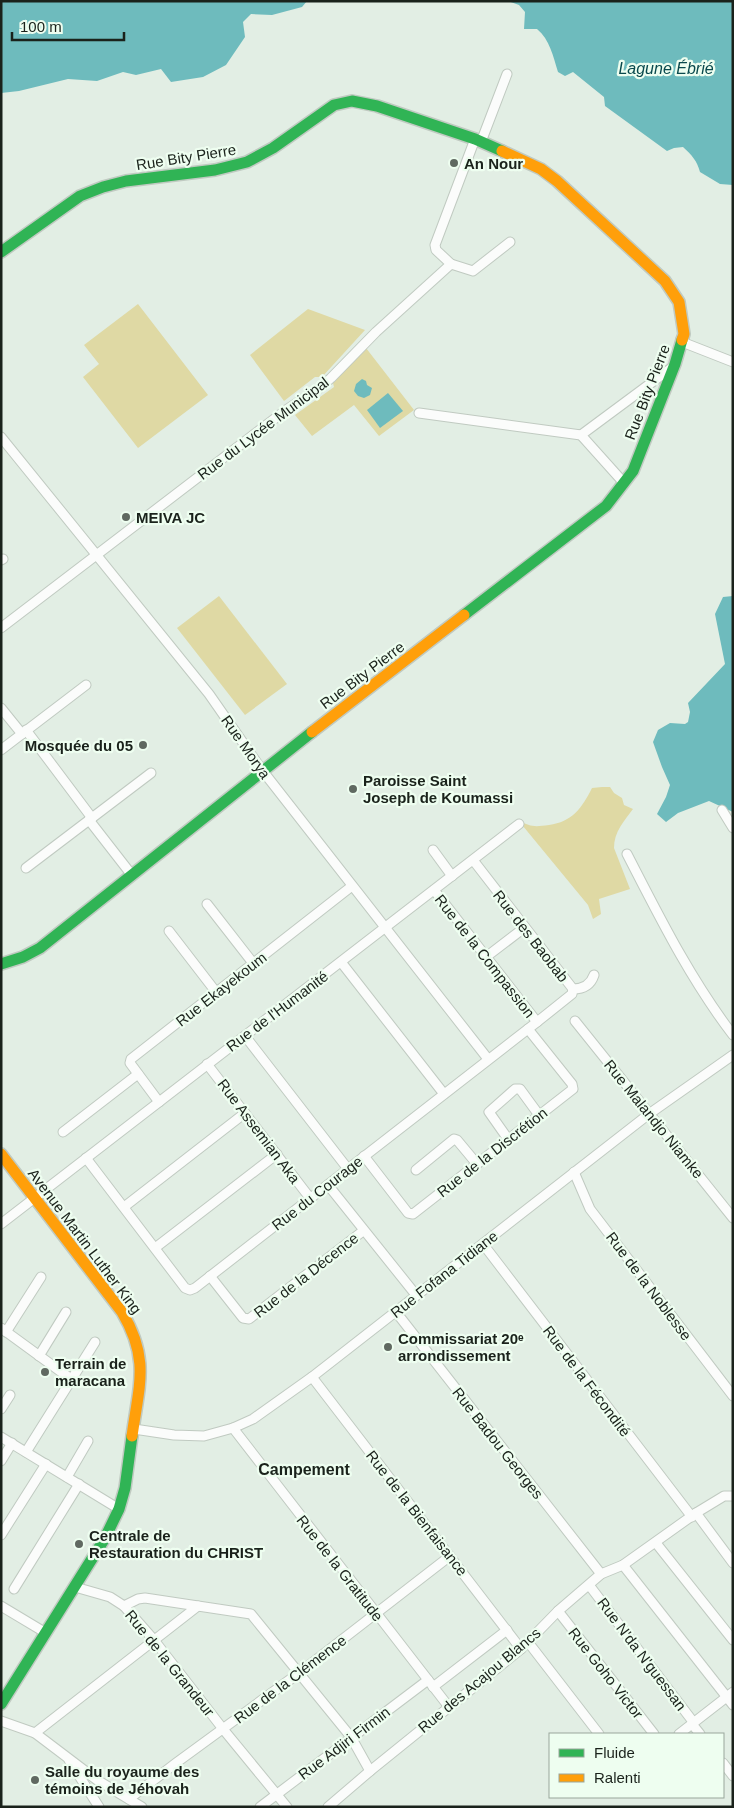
<svg xmlns="http://www.w3.org/2000/svg" width="734" height="1808" viewBox="0 0 734 1808" font-family="Arial,sans-serif">
<rect width="100%" height="100%" fill="#e2eee4"/>
<g fill="#dfd9a4">
<path d="M138,304L208,395L138,448L83,377L99,364L84,345Z"/>
<path d="M308,309L365,330L322,377H315L284,401L250,355Z"/>
<path d="M366,348L414,410L379,436L354,405L312,436L295,415L334,387L333,383Z"/>
<path d="M219,596L287,684L245,715L177,628Z"/>
<path d="M602,787H610L614,793L622,798L624,805L633,809C624,821 614,832 614,848L630,889L599,899L601,914L593,919L588,905L518,820C531,827 534,827 549,825C572,822 582,808 592,788Z"/>
</g>
<g fill="#6ebbbd">
<path d="M1,1H307L302,7L272,15L251,14L243,22L245,37L226,65L203,77L171,82L161,69L136,75L123,72L97,81L68,79L19,91L1,93Z"/>
<path d="M508,1H733V185L720,184L700,172C697,161 692,155 683,147L674,148L667,151L605,106L604,97L573,72L565,76L558,72C553,56 550,40 537,29H524L525,12L519,5Z"/>
<path d="M362,379L366,381L367,385L372,388L370,395L364,398L358,396L354,391L356,384Z"/>
<path d="M388,393L403,411L380,428L367,410Z"/>
<path d="M733,596V812L709,801L678,813L666,822L657,814L666,797L670,785L662,767L653,742L658,730L670,723L685,724L688,722L690,712L688,703L725,664L715,614L723,597Z"/>
</g>
<g fill="none" stroke-linecap="round" stroke-linejoin="round">
<defs>
<g id="street">
<path d="M481,142L507,74"/>
<path d="M451,264L473,271L510,242"/>
<path d="M682,342L733,362"/>
<path d="M419,413L581,435"/>
<path d="M1,437L209,694L262,770L488,1059"/>
<path d="M624,483L581,435L674,366"/>
<path d="M1,560L3,559"/>
<path d="M1,628L286,410L321,387L331,378L376,332L451,264L436,250L435,245L475,139"/>
<path d="M1,708L22,734"/>
<path d="M26,730L92,818"/>
<path d="M1,750L86,685"/>
<path d="M722,810L733,828"/>
<path d="M89,820L131,874"/>
<path d="M433,850L452,876"/>
<path d="M627,854C659,916 690,979 733,1035"/>
<path d="M473,860L573,989C584,989 591,984 594,975"/>
<path d="M26,868L151,773"/>
<path d="M434,890L537,1022"/>
<path d="M207,904L253,963"/>
<path d="M169,931L216,992"/>
<path d="M486,957L524,928"/>
<path d="M341,962L444,1094"/>
<path d="M575,1021L733,1218"/>
<path d="M245,1036L348,1169"/>
<path d="M207,1064L310,1198"/>
<path d="M159,1102L130,1063L131,1059L352,886"/>
<path d="M63,1132L138,1074"/>
<path d="M508,1139L489,1112L515,1089H520L539,1115"/>
<path d="M364,1156L408,1213L413,1214L573,1089L572,1084L528,1029"/>
<path d="M86,1158L185,1288L190,1290L195,1288L537,1022L572,994L573,989"/>
<path d="M416,1170L454,1139L457,1140L477,1164"/>
<path d="M574,1172L590,1209L733,1396"/>
<path d="M328,1185L416,1295"/>
<path d="M124,1207L245,1113"/>
<path d="M1,1224L519,824"/>
<path d="M483,1244L692,1517"/>
<path d="M155,1248L277,1154"/>
<path d="M210,1276L243,1318L249,1319L363,1231"/>
<path d="M396,1312L601,1574"/>
<path d="M1,1328L71,1379"/>
<path d="M6,1332L41,1277"/>
<path d="M39,1356L66,1312"/>
<path d="M312,1377L521,1649"/>
<path d="M1,1409L10,1395"/>
<path d="M233,1428L449,1707"/>
<path d="M134,1429L174,1435L204,1436L233,1428L253,1419L312,1377L649,1114L733,1055"/>
<path d="M1,1437L119,1509"/>
<path d="M26,1452L95,1342"/>
<path d="M1,1461L12,1443"/>
<path d="M67,1477L88,1441"/>
<path d="M696,1513L733,1563"/>
<path d="M1,1535L46,1464"/>
<path d="M656,1543L733,1640"/>
<path d="M623,1565L733,1705"/>
<path d="M589,1585L694,1723"/>
<path d="M75,1587L110,1597L124,1606L154,1640L223,1729L287,1807"/>
<path d="M14,1589L79,1484"/>
<path d="M1,1606L46,1633"/>
<path d="M124,1606L138,1599L145,1598L251,1614L351,1737L370,1771"/>
<path d="M558,1611L654,1734"/>
<path d="M528,1642L599,1734"/>
<path d="M433,1687L507,1630"/>
<path d="M1,1721L35,1733L97,1780L142,1807"/>
<path d="M692,1724L700,1734"/>
<path d="M35,1733L198,1606"/>
<path d="M679,1734L733,1692"/>
<path d="M69,1760L99,1807"/>
<path d="M723,1763L733,1776"/>
<path d="M129,1799L176,1763L299,1673L450,1556"/>
<path d="M260,1807L428,1680"/>
<path d="M328,1807L370,1771L521,1649L558,1611L601,1574L623,1565L696,1513L724,1496H733"/>
</g>
<g id="fast">
<path d="M1,252L80,196L103,187L126,181L215,170L247,162L273,148L334,105L352,101L377,106L475,139L502,151"/>
<path d="M464,615L606,506L633,471L675,364L682,340"/>
<path d="M1,964L23,957L40,948L312,732"/>
<path d="M1,1704L105,1538L119,1509L125,1488L132,1436"/>
</g>
<g id="slow">
<path d="M502,151L541,169L557,181L665,281L679,302L684,334L682,340"/>
<path d="M312,732L464,615"/>
<path d="M1,1154L122,1312C150,1359 139,1385 132,1436"/>
</g>
</defs>
<use href="#street" stroke="#c0cac1" stroke-width="11"/>
<use href="#fast" stroke="#c0cac1" stroke-width="14"/>
<use href="#slow" stroke="#c0cac1" stroke-width="14"/>
<use href="#street" stroke="#fbfcfb" stroke-width="9"/>
<use href="#fast" stroke="#30b455" stroke-width="11"/>
<use href="#slow" stroke="#ff9f0a" stroke-width="11"/>
</g>
<g fill="#606961" stroke="#eefef0" stroke-width="2">
<circle cx="454" cy="163" r="5"/>
<circle cx="126" cy="517" r="5"/>
<circle cx="143" cy="745" r="5"/>
<circle cx="353" cy="789" r="5"/>
<circle cx="388" cy="1347" r="5"/>
<circle cx="45" cy="1372" r="5"/>
<circle cx="79" cy="1544" r="5"/>
<circle cx="35" cy="1780" r="5"/>
</g>
<g text-anchor="middle" dominant-baseline="central" stroke-width="4.5" stroke-linejoin="round" paint-order="stroke">
<g font-size="15" fill="#1a221b" stroke="#eefef0">
<text transform="translate(186 157) rotate(-9)">Rue Bity Pierre</text>
<text transform="translate(647 392) rotate(-69)">Rue Bity Pierre</text>
<text transform="translate(263 428) rotate(-37)">Rue du Lycée Municipal</text>
<text transform="translate(362 675) rotate(-37)">Rue Bity Pierre</text>
<text transform="translate(246 747) rotate(55)">Rue Morya</text>
<text transform="translate(531 936) rotate(52)">Rue des Baobab</text>
<text transform="translate(485 956) rotate(52)">Rue de la Compassion</text>
<text transform="translate(221 989) rotate(-38)">Rue Ekayekoum</text>
<text transform="translate(277 1011) rotate(-37)">Rue de l'Humanité</text>
<text transform="translate(654 1119) rotate(51)">Rue Malandjo Niamke</text>
<text transform="translate(259 1131) rotate(53)">Rue Assemian Aka</text>
<text transform="translate(492 1152) rotate(-38)">Rue de la Discrétion</text>
<text transform="translate(317 1193) rotate(-38)">Rue du Courage</text>
<text transform="translate(85 1241) rotate(53)">Avenue Martin Luther King</text>
<text transform="translate(444 1274) rotate(-38)">Rue Fofana Tidiane</text>
<text transform="translate(306 1275) rotate(-38)">Rue de la Décence</text>
<text transform="translate(649 1286) rotate(53)">Rue de la Noblesse</text>
<text transform="translate(587 1381) rotate(53)">Rue de la Fécondité</text>
<text transform="translate(498 1443) rotate(52)">Rue Badou Georges</text>
<text transform="translate(417 1513) rotate(52)">Rue de la Bienfaisance</text>
<text transform="translate(340 1568) rotate(52)">Rue de la Gratitude</text>
<text transform="translate(642 1654) rotate(53)">Rue N'da N'guessan</text>
<text transform="translate(170 1663) rotate(51)">Rue de la Grandeur</text>
<text transform="translate(606 1673) rotate(52)">Rue Goho Victor</text>
<text transform="translate(290 1679) rotate(-37)">Rue de la Clémence</text>
<text transform="translate(479 1680) rotate(-40)">Rue des Acajou Blancs</text>
<text transform="translate(344 1743) rotate(-37)">Rue Adjiri Firmin</text>
</g>
<g font-size="15" font-weight="bold" fill="#1a221b" stroke="#eefef0" text-anchor="start">
<text x="464" y="163">An Nour</text>
<text x="136" y="517">MEIVA JC</text>
<text x="133" y="745" text-anchor="end">Mosquée du 05</text>
<text x="363" y="780">Paroisse Saint<tspan x="363" dy="17">Joseph de Koumassi</tspan></text>
<text x="398" y="1338">Commissariat 20ᵉ<tspan x="398" dy="17">arrondissement</tspan></text>
<text x="55" y="1363">Terrain de<tspan x="55" dy="17">maracana</tspan></text>
<text x="89" y="1535">Centrale de<tspan x="89" dy="17">Restauration du CHRIST</tspan></text>
<text x="45" y="1771">Salle du royaume des<tspan x="45" dy="17">témoins de Jéhovah</tspan></text>
</g>
<g font-size="16" font-style="italic" fill="#09494d" stroke="#eefef0">
<text x="666" y="68">Lagune Ébrié</text>
</g>
<g font-size="16" font-weight="bold" fill="#1a221b" stroke="#eefef0">
<text x="304" y="1469">Campement</text>
</g>
</g>
<rect width="734" height="1808" fill="none" stroke="#1a221b" stroke-width="5"/>
<rect x="549" y="1733" width="175" height="65" fill="#eefef0" stroke="#99a69b"/>
<rect x="559" y="1749" width="25" height="8" fill="#30b455" stroke="#99a69b"/>
<text x="594" y="1758" font-size="15" fill="#1a221b">Fluide</text>
<rect x="559" y="1774" width="25" height="8" fill="#ff9f0a" stroke="#99a69b"/>
<text x="594" y="1783" font-size="15" fill="#1a221b">Ralenti</text>
<path d="M12 32v8h112v-8" fill="none" stroke="#1a221b" stroke-width="2.5"/>
<text x="20" y="32" font-size="15" fill="#1a221b" stroke="#eefef0" stroke-width="4" paint-order="stroke">100 m</text>
</svg>
